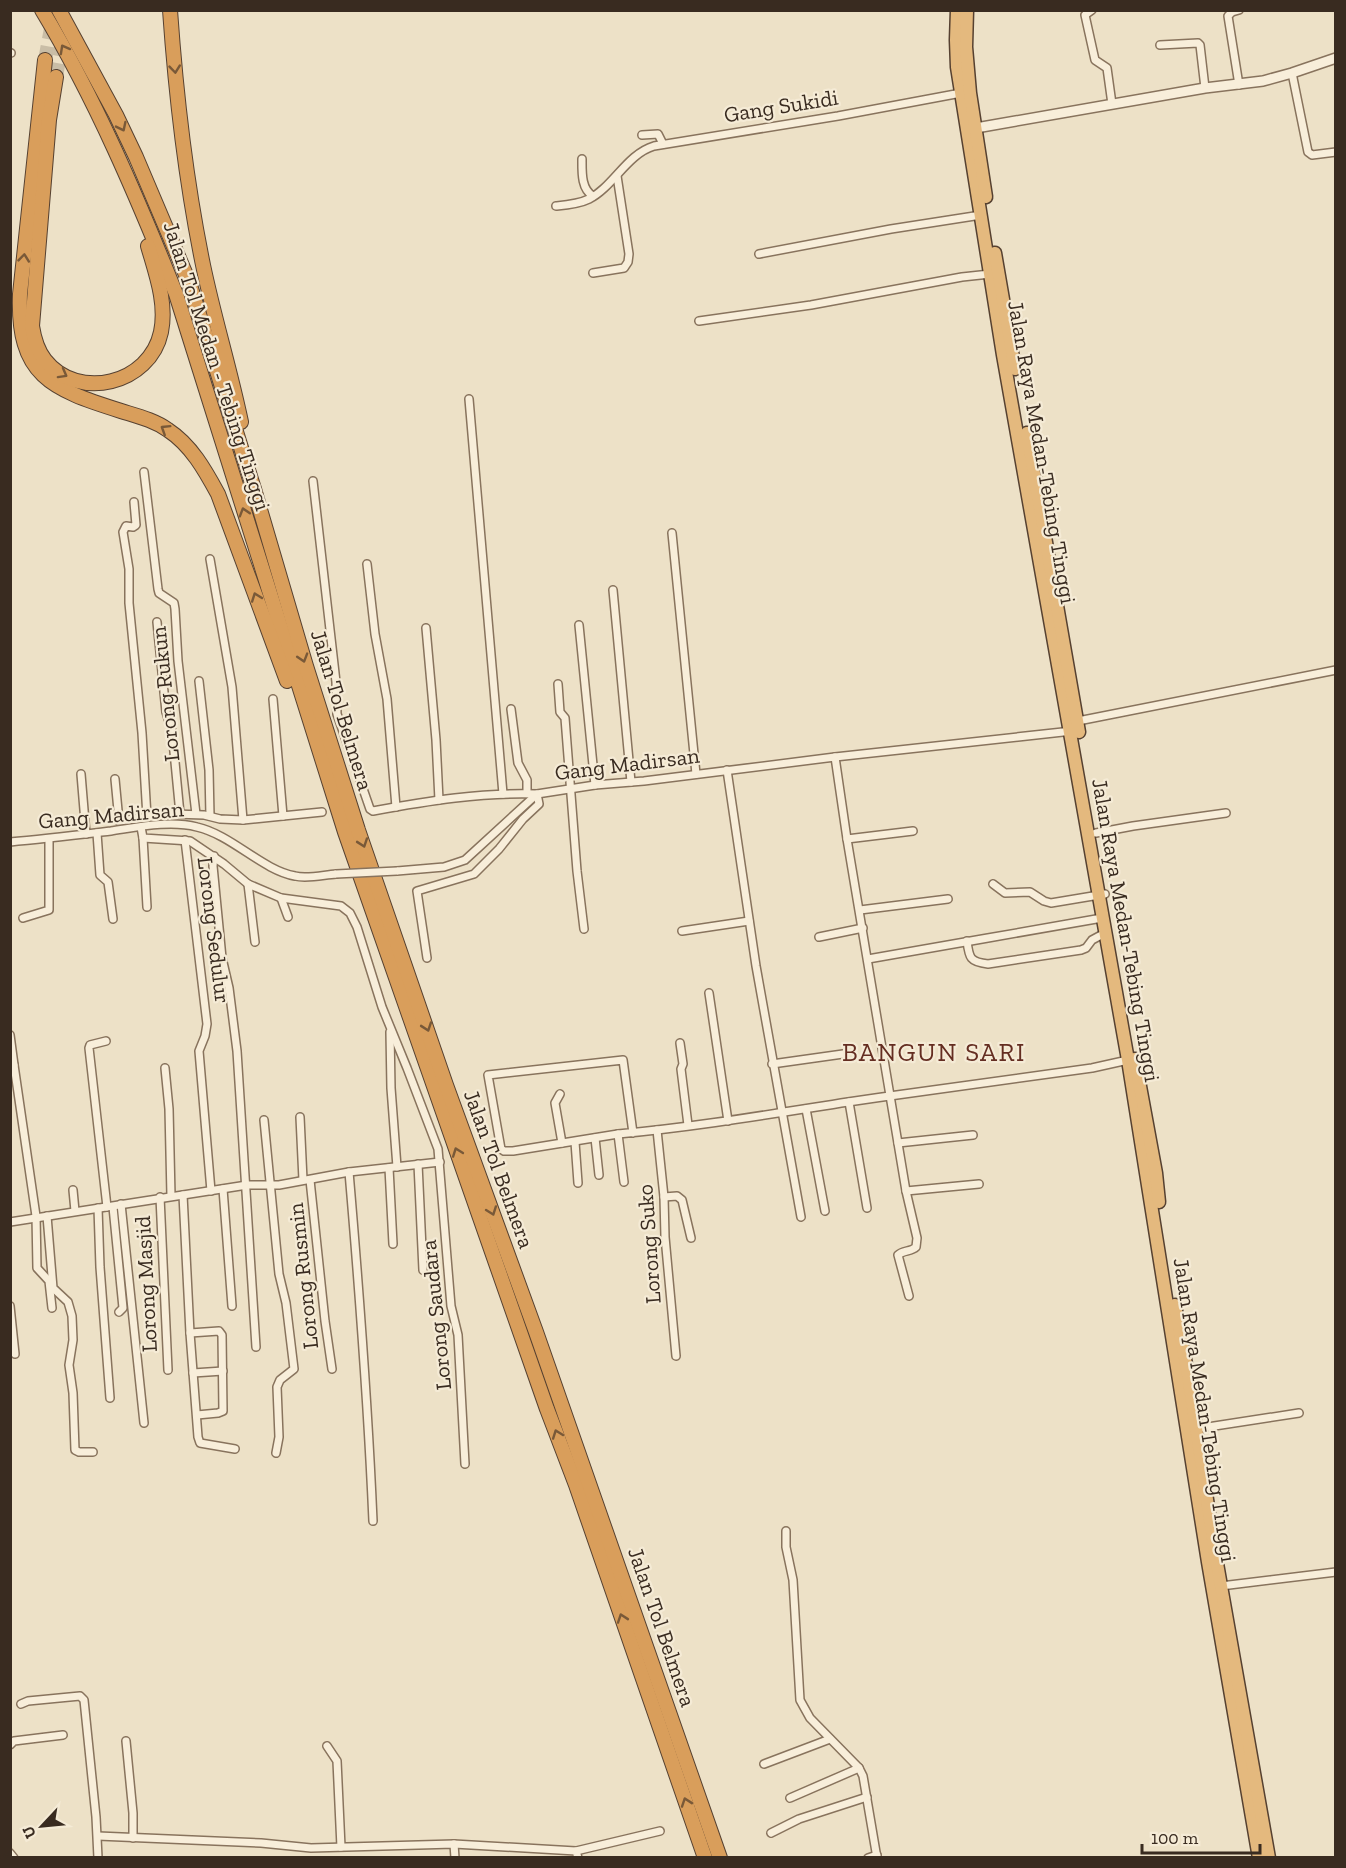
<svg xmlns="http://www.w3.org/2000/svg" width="1346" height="1868" viewBox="0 0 1346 1868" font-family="'Zilla Slab',serif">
<rect width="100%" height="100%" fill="#ede1c7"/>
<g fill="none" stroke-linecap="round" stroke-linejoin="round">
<g stroke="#c9bda6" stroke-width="14" stroke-dasharray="14 7" stroke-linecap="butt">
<path d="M45,60L53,18"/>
<path d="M56,77L63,36"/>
</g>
<defs>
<g id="minor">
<path d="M1092,10L1085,15L1095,60L1107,68L1112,104"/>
<path d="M1239,10L1232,12L1228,16L1239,85"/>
<path d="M1160,45L1198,43L1200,45L1205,88"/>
<path d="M10,53H11"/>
<path d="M1292,73L1308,152L1312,155L1336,152"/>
<path d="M642,135L658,134L663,144"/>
<path d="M582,159C582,172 581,189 593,196"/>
<path d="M556,206C567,205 579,204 589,199C613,187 627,154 654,146L838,116L961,93"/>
<path d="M759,254L891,229L981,215"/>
<path d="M593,273L624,268L628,262L629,254L617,176"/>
<path d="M699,321L811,305L962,277L990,274"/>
<path d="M469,399L503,794"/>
<path d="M144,472L158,589L159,593L174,603L175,609L178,661L196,814"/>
<path d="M313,481L336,682L337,714L370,809L373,811C427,801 483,792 537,794L539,804L523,819L499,849L474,874L417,891L427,958"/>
<path d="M134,502L136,525L133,527L126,526L123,532L129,569V603L142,733L147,817"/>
<path d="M672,533L696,774"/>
<path d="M210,559L232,687L243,820"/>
<path d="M367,564L375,634L387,699L396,807"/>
<path d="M613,590L631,782"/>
<path d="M157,622L166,712L172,731L180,814"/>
<path d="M579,625L595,785"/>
<path d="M426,628L436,740L439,800"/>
<path d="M199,681L209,770L210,816"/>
<path d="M558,684L560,712L565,718L577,871L584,929"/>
<path d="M273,699L283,816"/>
<path d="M511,709L518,763L527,780V793"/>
<path d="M1078,721L1336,670"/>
<path d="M835,757L847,839L906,1191L917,1238L916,1247C911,1252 903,1250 898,1255L909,1296"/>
<path d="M727,770L756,966L801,1217"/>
<path d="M81,774L86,834"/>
<path d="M115,779L119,821L174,814L204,815L220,819L243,820L322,812"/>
<path d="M141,827L143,838L190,841L224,864L248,884L281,898L341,906L350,913L357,927L382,1007L407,1068L438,1149L451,1306L458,1335L465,1464"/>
<path d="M97,833L100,875L108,882L113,919"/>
<path d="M1096,833L1133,826L1226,813"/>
<path d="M143,838L147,907"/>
<path d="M847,839L913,831"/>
<path d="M185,840L207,1024L205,1036L199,1051L211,1191"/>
<path d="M10,842C44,839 77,835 111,831C138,827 170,820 197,827C232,835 262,870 295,876C307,879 323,875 336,874"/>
<path d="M214,856L213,866L222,958L229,988L237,1051L256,1347"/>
<path d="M397,871L444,867L465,860L537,794L595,785L644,781L835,757L1072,731"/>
<path d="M248,884L255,942"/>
<path d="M993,884L1005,893L1030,892L1044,901L1051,903L1105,894"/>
<path d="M281,898L288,917"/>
<path d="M860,910L948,899"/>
<path d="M23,918L49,910V839"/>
<path d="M682,931L749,921"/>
<path d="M819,937L863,928"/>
<path d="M967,941C969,958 970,962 988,964L1081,950L1086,948L1092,940L1105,933"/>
<path d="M868,959C946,945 1024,932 1102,918"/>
<path d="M709,993L728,1121"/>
<path d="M390,1032L391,1088L397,1167"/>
<path d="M10,1035L14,1065"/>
<path d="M106,1041L90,1045L89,1048L107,1207"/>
<path d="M680,1043L683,1064L681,1069L688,1125"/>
<path d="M772,1064L843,1054"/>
<path d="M10,1065H14L36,1216L37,1268L49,1281L52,1308"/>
<path d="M165,1068L169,1109L171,1196"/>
<path d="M560,1094L555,1103L562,1143"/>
<path d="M849,1102L867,1208"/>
<path d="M806,1109L825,1211"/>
<path d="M300,1117L303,1180"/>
<path d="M264,1120L279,1274L286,1303L294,1369L280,1380L277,1387L279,1437L276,1453"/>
<path d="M657,1130L664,1197L665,1237L676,1356"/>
<path d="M633,1133L623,1060L488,1075L501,1149L504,1151H513L618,1134C695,1127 771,1114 848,1102C929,1090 1010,1079 1092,1068L1128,1060"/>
<path d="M618,1134L624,1182"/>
<path d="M595,1138L599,1175"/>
<path d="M575,1142L578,1183"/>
<path d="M898,1143L973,1135"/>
<path d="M418,1164L423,1270"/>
<path d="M389,1168L393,1244"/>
<path d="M349,1172C359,1288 368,1405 373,1521"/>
<path d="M310,1180L325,1321L332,1369"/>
<path d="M223,1189L232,1306"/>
<path d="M73,1190L75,1211"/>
<path d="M906,1191L979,1184"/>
<path d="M183,1195L190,1333L198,1437L200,1443L235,1449"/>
<path d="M160,1197L168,1370"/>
<path d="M664,1197L677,1196L682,1200L691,1238"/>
<path d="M121,1204L144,1423"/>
<path d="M113,1207L123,1308L119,1312"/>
<path d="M98,1208L100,1267L110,1398"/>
<path d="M47,1216L53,1288L68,1302L72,1316L73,1340L69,1365L73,1393L75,1450L79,1452H93"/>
<path d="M10,1222L247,1185H279L349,1172L440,1162"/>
<path d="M10,1306L15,1354"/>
<path d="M190,1333L219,1331L222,1335L223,1411L218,1413L197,1415"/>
<path d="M193,1373L223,1371"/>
<path d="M1195,1429L1299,1413"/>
<path d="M786,1531V1547L793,1580L800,1700L810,1718L859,1768L863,1776L877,1858"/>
<path d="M1221,1586L1336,1572"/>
<path d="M21,1704L28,1701L80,1696L84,1700L96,1817L98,1858"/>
<path d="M126,1741L133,1813V1838"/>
<path d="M10,1745L14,1741L63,1735"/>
<path d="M327,1746L337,1761L341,1847"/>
<path d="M764,1764L830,1739"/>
<path d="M790,1798L859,1768"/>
<path d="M771,1833L799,1819L867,1797"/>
<path d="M98,1836L261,1843L311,1848L454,1844L576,1851L578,1858"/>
<path d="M454,1844L455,1858"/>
<path d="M576,1851L660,1831"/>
<path d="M10,1853L14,1858"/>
<path d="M868,1858L877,1855"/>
</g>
<path id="tertiary" d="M976,128L1205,88L1263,81L1292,73L1336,58"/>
<g id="trunk">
<path d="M957,10L956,40L957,67L1003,355L1128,1060L1208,1562L1259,1858"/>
<path d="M967,10L966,47L970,93L986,197"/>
<path d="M995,253L1015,369"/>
<path d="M1027,433L1079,732"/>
<path d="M1135,1059L1156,1173L1159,1202"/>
<path d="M1175,1305L1188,1375L1215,1552L1269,1858"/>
</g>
<g id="motorway">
<path d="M42,10C96,100 137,197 176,294L345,832L547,1409L576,1485L705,1858"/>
<path d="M59,10L116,115L136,157L189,282L254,489L306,666L358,830L446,1085L536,1332L720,1858"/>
<path d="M170,10C176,96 186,182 203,265C214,318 230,369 241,422"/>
<path d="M45,60L20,294C17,376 51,389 121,411C137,416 154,420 168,430C191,445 205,470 218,494L287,681"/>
<path d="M56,77L49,120L32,326C34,339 37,350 45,360C78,402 150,384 161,332C167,303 156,274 148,246"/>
</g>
</defs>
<use href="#minor" stroke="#88735d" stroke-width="10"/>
<use href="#tertiary" stroke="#88735d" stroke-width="12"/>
<use href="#trunk" stroke="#564131" stroke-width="15"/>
<use href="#motorway" stroke="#564131" stroke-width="16"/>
<use href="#minor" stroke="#f8eeda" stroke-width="7"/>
<use href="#tertiary" stroke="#f8eeda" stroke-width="9"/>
<use href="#trunk" stroke="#e4b97e" stroke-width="12"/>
<use href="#motorway" stroke="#d99e5b" stroke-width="14"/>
<defs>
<path id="minor-bridge" d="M336,874L397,871"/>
</defs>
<use href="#minor-bridge" stroke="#88735d" stroke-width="10" stroke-linecap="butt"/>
<use href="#minor-bridge" stroke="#f8eeda" stroke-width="7"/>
</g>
<defs><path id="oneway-chevron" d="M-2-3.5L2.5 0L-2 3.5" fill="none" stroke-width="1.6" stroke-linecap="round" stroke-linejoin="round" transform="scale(1.5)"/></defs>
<g stroke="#795938">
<use href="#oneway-chevron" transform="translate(64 49) rotate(-119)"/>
<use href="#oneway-chevron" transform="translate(175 69) rotate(84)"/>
<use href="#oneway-chevron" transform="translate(122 127) rotate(64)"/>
<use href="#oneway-chevron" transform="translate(24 258) rotate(-84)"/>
<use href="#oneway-chevron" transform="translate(63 374) rotate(29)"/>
<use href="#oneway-chevron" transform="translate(165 429) rotate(-148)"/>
<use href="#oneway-chevron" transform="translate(244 512) rotate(-107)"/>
<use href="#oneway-chevron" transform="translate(256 597) rotate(-110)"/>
<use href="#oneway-chevron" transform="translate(303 658) rotate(73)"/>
<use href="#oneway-chevron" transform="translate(363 843) rotate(71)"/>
<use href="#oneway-chevron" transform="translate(427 1027) rotate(71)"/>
<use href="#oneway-chevron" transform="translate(457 1152) rotate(-110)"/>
<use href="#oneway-chevron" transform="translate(492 1211) rotate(70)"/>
<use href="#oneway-chevron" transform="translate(557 1434) rotate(-110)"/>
<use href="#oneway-chevron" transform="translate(622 1618) rotate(-109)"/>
<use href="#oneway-chevron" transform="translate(686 1802) rotate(-109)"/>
</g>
<g text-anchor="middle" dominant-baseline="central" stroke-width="4.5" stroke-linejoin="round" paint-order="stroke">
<g font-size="22" fill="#392b20" stroke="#f5ebd6">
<text transform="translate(781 106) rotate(-9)">Gang Sukidi</text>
<text transform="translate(217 366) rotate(72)">Jalan Tol Medan - Tebing Tinggi</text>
<text transform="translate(1042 452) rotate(80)">Jalan Raya Medan-Tebing Tinggi</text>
<text transform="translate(165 694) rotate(-96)">Lorong Rukun</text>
<text transform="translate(342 710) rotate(73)">Jalan Tol Belmera</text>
<text transform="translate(627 764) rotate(-7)">Gang Madirsan</text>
<text transform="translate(111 815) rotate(-5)">Gang Madirsan</text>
<text transform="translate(214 930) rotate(83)">Lorong Sedulur</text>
<text transform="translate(1126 930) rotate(80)">Jalan Raya Medan-Tebing Tinggi</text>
<text transform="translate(499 1169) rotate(70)">Jalan Tol Belmera</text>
<text transform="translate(649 1244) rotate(-94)">Lorong Suko</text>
<text transform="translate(303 1276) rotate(-96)">Lorong Rusmin</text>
<text transform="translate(146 1284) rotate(-93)">Lorong Masjid</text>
<text transform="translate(436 1315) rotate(-96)">Lorong Saudara</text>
<text transform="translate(1205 1410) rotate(81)">Jalan Raya Medan-Tebing Tinggi</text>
<text transform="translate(662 1627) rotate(71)">Jalan Tol Belmera</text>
</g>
<g font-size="26" letter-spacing="1.5" fill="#642d21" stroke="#f5ebd6">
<text x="934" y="1052">BANGUN SARI</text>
</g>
</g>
<rect width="1346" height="1868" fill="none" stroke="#392b20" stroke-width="24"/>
<g transform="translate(42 1826) rotate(244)" stroke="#f5ebd6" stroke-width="4.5" paint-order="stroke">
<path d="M0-4.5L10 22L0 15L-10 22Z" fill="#392b20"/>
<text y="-9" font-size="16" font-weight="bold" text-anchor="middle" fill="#392b20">U</text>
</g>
<path d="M1142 1844v9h118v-9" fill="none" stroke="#392b20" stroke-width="3"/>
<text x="1151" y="1844" font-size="18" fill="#392b20" stroke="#f5ebd6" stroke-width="4.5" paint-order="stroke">100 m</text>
</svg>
